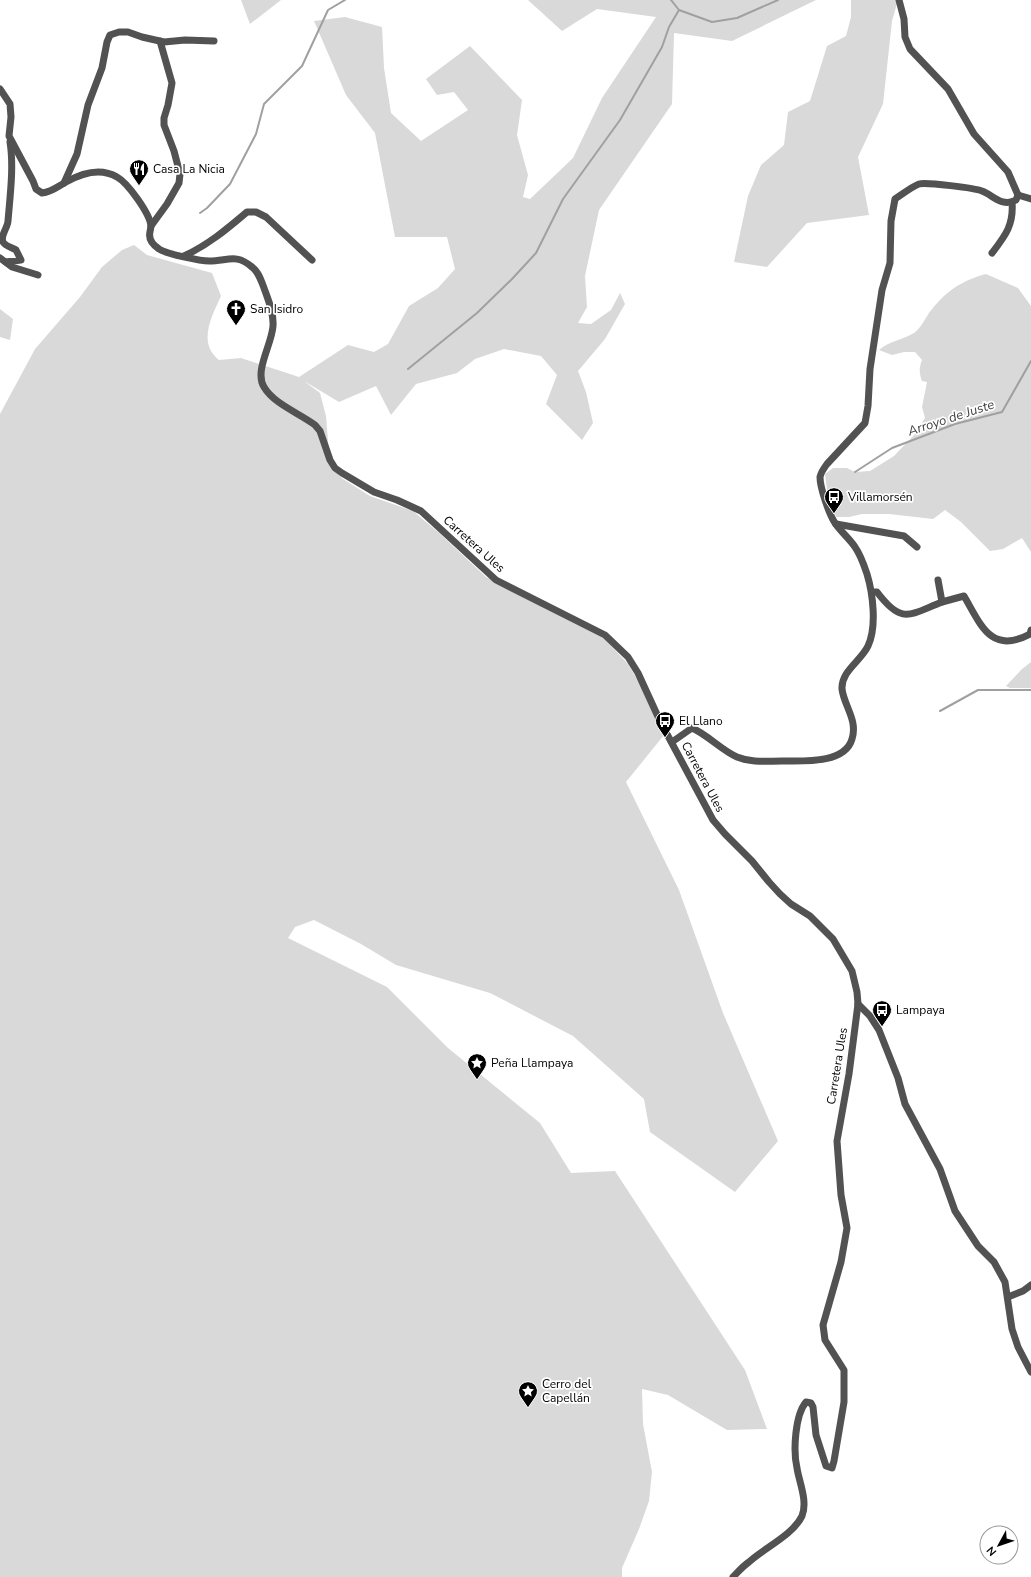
<svg xmlns="http://www.w3.org/2000/svg" width="1031" height="1577" viewBox="0 0 1031 1577" font-family="'Nunito Sans',sans-serif">
<rect width="100%" height="100%" fill="#fff"/>
<g fill="#d9d9d9">
<path d="M241,0H281L250,24Z"/>
<path d="M528,0H816L732,41L674,33L672,104L599,210L585,276L587,307L578,323L591,324L611,310L620,293L625,304L605,339L578,371L586,392L593,423L582,440L546,404L557,375L541,356L504,349L475,359L457,373L416,384L391,415L376,386L339,402L304,381L320,393L326,416L330,466L343,479L370,496L413,511L438,532L486,577L602,636L628,664L643,690L664,735L626,782L679,890L723,1013L778,1141L735,1192L650,1132L644,1099L573,1036L490,993L396,965L361,944L314,920L295,927L288,938L387,987L448,1048L540,1123L571,1173L615,1171L745,1370L767,1429L727,1430L668,1395L642,1389L643,1424L652,1472L649,1501L639,1529L622,1568V1577H0V414L35,349L80,297L102,267L122,250L134,245L147,255L212,273L221,296C212,316 197,343 219,360L241,358L299,377L348,345L374,352L388,344L409,306L438,288L455,269L447,237H395L375,133L346,95L314,21L345,17L382,27L384,68L391,113L421,141L468,110L454,92L437,95L426,79L470,46L522,100L517,135L528,175L523,197L530,199L573,158L602,98L656,17L597,9L562,31Z"/>
<path d="M851,0H898L892,21L883,104L858,157L869,215L807,223L767,267L734,262L748,196L761,165L784,145L788,112L810,101L827,46L846,36L851,17Z"/>
<path d="M986,274L1018,288L1031,306V552L1022,538L1003,549L990,551L961,522L945,510L933,519L889,514H862L849,517H836L827,490L825,474L833,468H847L855,472L870,471L894,456L915,434L925,418L922,407L927,382L922,381C919,373 919,368 922,360L915,352H904L892,355L879,350C889,341 903,340 914,333C920,329 925,319 929,313C945,292 960,281 986,274Z"/>
<path d="M0,309L13,319L10,340L0,337Z"/>
<path d="M1031,662V688H1010L1006,686L1022,669Z"/>
</g>
<g fill="none" stroke-linecap="round" stroke-linejoin="round">
<g stroke="#a0a0a0" stroke-width="2">
<path d="M671,0L679,10"/>
<path d="M679,10L712,22L737,18L778,0"/>
<path d="M200,213L207,208L230,184L256,134L264,104L302,66L328,10L345,0"/>
<path d="M408,369L477,313L512,279L536,253L563,199L620,120L662,47L669,27L679,10"/>
<path d="M855,472L892,448L955,424L1002,412L1031,361"/>
<path d="M940,711L978,690H1031"/>
</g>
<g stroke="#525252" stroke-width="7">
<path d="M899,0L904,19L905,37L910,49L948,89L974,134L1008,172L1018,195"/>
<path d="M0,89L10,104L11,117L9,136L33,181L36,189L42,193C52,192 57,187 66,182C82,173 100,167 117,177C128,183 150,214 151,226C151,227 150,231 150,232C148,240 153,245 159,249C166,254 201,261 209,261C228,261 236,253 252,267C258,271 261,280 264,288C268,299 274,313 273,326C272,344 254,371 264,387C274,404 299,413 315,425L320,431L330,460L335,468L342,473L374,492L397,500L421,511L496,580L605,635L628,657L638,673L660,721L713,820L725,834L752,861L769,882L780,894L791,904L810,916L833,939L852,971L857,992L858,1004L849,1074L837,1141L841,1195L847,1228L841,1262L823,1325L825,1340L844,1370V1402L834,1461L832,1468L826,1466L816,1435L813,1407L811,1403L806,1402C795,1415 793,1451 797,1468C799,1482 808,1501 802,1516C793,1535 764,1548 749,1562C743,1566 738,1572 733,1577"/>
<path d="M64,183L77,154L88,105L102,68L107,42L110,35L119,32H128L142,37L164,42L185,40L214,41"/>
<path d="M1018,195L1031,199"/>
<path d="M151,226L167,204L179,183L180,174L174,151L164,125V118L168,105L172,83L160,41"/>
<path d="M992,253C1005,236 1014,225 1012,202"/>
<path d="M184,256C208,245 227,229 247,212H256L266,217L312,260"/>
<path d="M0,258L12,267L38,275"/>
<path d="M6,262L21,260L16,250C13,248 5,246 3,242C0,236 8,227 8,221C10,196 14,167 10,142"/>
<path d="M836,524L904,536L917,547"/>
<path d="M872,592H877C902,625 909,615 942,602L938,580"/>
<path d="M942,602L964,596C981,625 991,655 1030,634L1031,630"/>
<path d="M672,742L692,728C708,735 721,750 737,757C752,763 767,761 782,761C803,761 845,764 852,739C858,720 844,706 842,689C841,671 861,661 868,646C877,627 873,594 867,574C864,565 860,554 855,547C849,538 841,532 835,523C829,514 820,488 820,477C821,472 824,468 827,464L865,423L868,406L870,369L882,290L890,263L891,221L895,199C901,195 913,186 919,184C926,182 975,188 982,191C993,195 1002,208 1016,200L1018,195"/>
<path d="M858,1004L870,1016L879,1030L898,1078L905,1104L940,1169L955,1211L978,1246L994,1262L1005,1282L1012,1329L1018,1347L1031,1372"/>
<path d="M1008,1297L1023,1291L1031,1285"/>
</g>
</g>
<defs>
<symbol id="restaurant-pin" viewBox="-11 -11 22 30"><path d="M0 17L-7.5 6A9.5 9.5 0 1 1 7.5 6Z" fill="#000" stroke="#fff"/><path d="M-5-6h1v4h1v-4h1v4h1v-4h1v5L-1.5 .5V6h-2V.5L-5-1ZM5-6V6H3V1.5H1.5Q1.5-4 5-6Z" fill="#fff"/></symbol>
<symbol id="church-pin" viewBox="-11 -11 22 30"><path d="M0 17L-7.5 6A9.5 9.5 0 1 1 7.5 6Z" fill="#000" stroke="#fff"/><path d="M-1.2-6h2.4v3.5h3.3v2.4h-3.3V6h-2.4V-.1h-3.3v-2.4h3.3Z" fill="#fff"/></symbol>
<symbol id="bus-pin" viewBox="-11 -11 22 30"><path d="M0 17L-7.5 6A9.5 9.5 0 1 1 7.5 6Z" fill="#000" stroke="#fff"/><path d="M-5-6H5V4H4V6H2V4H-2V6H-4V4H-5ZM-3.5-4V0h7V-4ZM-3.5 1.2v1.5H-2V1.2ZM2 1.2v1.5H3.5V1.2Z" fill="#fff"/></symbol>
<symbol id="sight-pin" viewBox="-11 -11 22 30"><path d="M0 17L-7.5 6A9.5 9.5 0 1 1 7.5 6Z" fill="#000" stroke="#fff"/><path d="M0-6L1.8-2.2L6-1.7L2.9 1.2L3.7 5.4L0 3.3L-3.7 5.4L-2.9 1.2L-6-1.7L-1.8-2.2Z" fill="#fff"/></symbol>
</defs>
<g fill-rule="evenodd">
<use href="#restaurant-pin" x="128" y="158" width="22" height="30"/>
<use href="#church-pin" x="225" y="298" width="22" height="30"/>
<use href="#bus-pin" x="823" y="486" width="22" height="30"/>
<use href="#bus-pin" x="654" y="710" width="22" height="30"/>
<use href="#bus-pin" x="871" y="999" width="22" height="30"/>
<use href="#sight-pin" x="466" y="1052" width="22" height="30"/>
<use href="#sight-pin" x="517" y="1380" width="22" height="30"/>
</g>
<g text-anchor="middle" dominant-baseline="central" stroke-width="3.5" stroke-linejoin="round" paint-order="stroke">
<g font-size="12" fill="#000" stroke="#fff" text-anchor="start">
<text x="153" y="169">Casa La Nicia</text>
<text x="250" y="309">San Isidro</text>
<text x="848" y="497">Villamorsén</text>
<text x="679" y="721">El Llano</text>
<text x="896" y="1010">Lampaya</text>
<text x="491" y="1063">Peña Llampaya</text>
<text x="542" y="1384">Cerro del<tspan x="542" dy="14">Capellán</tspan></text>
</g>
<g font-size="12" fill="#000" stroke="#fff">
<text transform="translate(474 544) rotate(42)">Carretera Ules</text>
<text transform="translate(703 777) rotate(62)">Carretera Ules</text>
<text transform="translate(837 1066) rotate(-81)">Carretera Ules</text>
</g>
<g font-size="13" font-style="italic" fill="#414141" stroke="#fff">
<text transform="translate(951 418) rotate(-18)">Arroyo de Juste</text>
</g>
</g>
<g transform="translate(999 1545) rotate(230)"><circle r="19" fill="#ffffff" stroke="#999999"/>
<path d="M0-3L7 15L0 10L-7 15Z" fill="#000000"/>
<text y="-6" font-size="11" font-weight="bold" text-anchor="middle" fill="#000000">N</text>
</g>
</svg>
